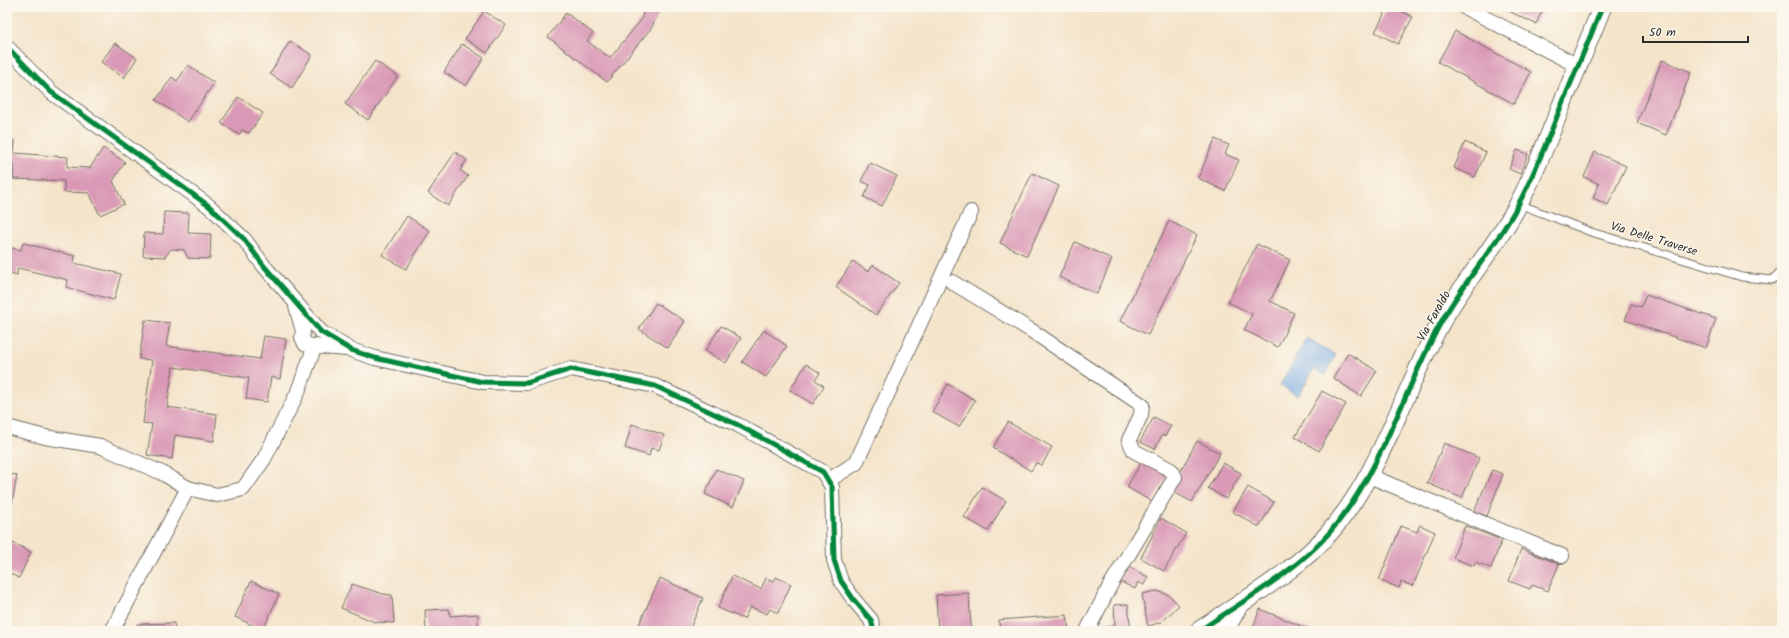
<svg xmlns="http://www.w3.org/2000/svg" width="1789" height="638" viewBox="0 0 1789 638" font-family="Kalam,sans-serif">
<rect width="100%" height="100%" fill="#fbf7ec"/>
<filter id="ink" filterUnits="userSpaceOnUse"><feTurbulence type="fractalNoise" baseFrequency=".025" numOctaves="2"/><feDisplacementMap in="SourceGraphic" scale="8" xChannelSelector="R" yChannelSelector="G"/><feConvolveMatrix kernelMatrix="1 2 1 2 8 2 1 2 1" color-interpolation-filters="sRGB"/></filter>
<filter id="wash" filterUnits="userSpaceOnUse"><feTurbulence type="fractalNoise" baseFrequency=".012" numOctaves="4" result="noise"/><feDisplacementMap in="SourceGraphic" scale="16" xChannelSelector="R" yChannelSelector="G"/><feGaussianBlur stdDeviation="0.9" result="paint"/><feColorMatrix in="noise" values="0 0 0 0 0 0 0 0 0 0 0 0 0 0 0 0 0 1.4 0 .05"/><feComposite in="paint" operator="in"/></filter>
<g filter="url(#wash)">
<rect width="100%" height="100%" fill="#f4e4ca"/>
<path fill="#77abe4" stroke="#516b88" d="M1307,338L1336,355L1325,375L1314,369L1298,396L1280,385Z"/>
<g id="blocks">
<g fill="#d998b5">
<path d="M645,7H661L652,27L607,82L548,37L566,13L593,33L587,41L610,58L641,20Z"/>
<path d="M1388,7H1394L1413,17L1398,44L1375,32Z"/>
<path d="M1500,7H1544L1536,24Z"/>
<path d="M484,11L506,25L487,53L465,39Z"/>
<path d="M1455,31L1531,72L1514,104L1438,62Z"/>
<path d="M290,41L312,55L292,88L270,74Z"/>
<path d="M115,43L137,58L124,78L101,62Z"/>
<path d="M462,44L484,58L466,86L444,72Z"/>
<path d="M1662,60L1691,72L1666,135L1637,123Z"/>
<path d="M375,61L398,76L368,120L345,104Z"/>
<path d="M188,65L214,83L188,122L156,100L172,77L177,81Z"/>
<path d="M238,97L263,113L249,133L242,130L239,135L221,123Z"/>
<path d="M1215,139L1229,145L1225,154L1239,160L1225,191L1198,178Z"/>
<path d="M7,140L15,141L14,153L68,157L67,167L90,168L103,148L125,162L113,181L124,204L100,215L89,193L64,192V181L13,179L14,166L7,165Z"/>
<path d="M1465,142L1486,152L1475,177L1454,168Z"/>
<path d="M1517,150L1528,154L1520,174L1509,169Z"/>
<path d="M455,152L467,160L460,170L468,176L448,206L428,193Z"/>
<path d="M1595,152L1626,166L1608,205L1593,198L1599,184L1584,177Z"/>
<path d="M870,163L897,176L882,206L864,197L870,185L861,181Z"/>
<path d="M1032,173L1059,186L1027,256L1000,243Z"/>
<path d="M164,212L189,213L188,233L211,234L210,259L188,258L184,250L171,249L165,257L143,256L144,233L163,234Z"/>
<path d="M407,216L430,231L406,269L382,255Z"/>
<path d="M1169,221L1197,235L1148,335L1120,321Z"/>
<path d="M1075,242L1112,259L1097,294L1059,277Z"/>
<path d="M23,243L75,256L74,263L121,274L114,300L66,287L68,280L18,268L17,275L7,272V247L21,250Z"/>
<path d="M1257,244L1290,260L1270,301L1294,313L1278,347L1244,330L1252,314L1228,302Z"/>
<path d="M853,261L868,272L873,265L899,283L876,315L836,287Z"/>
<path d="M1646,295L1716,319L1706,348L1625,320L1631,304L1641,307Z"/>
<path d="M656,303L685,321L668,348L639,329Z"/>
<path d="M145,320L170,323L166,346L260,359L264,336L286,339L280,379L271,377L267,402L246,399L249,378L173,367L167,407L217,414L214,441L175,435L172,459L147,455L152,424L143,423L152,360L139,359Z"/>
<path d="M721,326L741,338L726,363L705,351Z"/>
<path d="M764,330L787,346L766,377L742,362Z"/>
<path d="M1348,353L1377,371L1361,396L1333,378Z"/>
<path d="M806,364L820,373L815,380L824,386L813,404L790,390Z"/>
<path d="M948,384L975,400L959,427L932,412Z"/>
<path d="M1322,391L1346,404L1319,451L1295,437Z"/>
<path d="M1154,417L1171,426L1165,436L1162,435L1155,449L1140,442Z"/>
<path d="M1008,422L1052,447L1042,465L1036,463L1031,471L993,448Z"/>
<path d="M632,424L664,435L659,450L651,448L649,456L625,448Z"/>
<path d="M1197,441L1220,453L1192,502L1170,490Z"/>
<path d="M1444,443L1479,458L1462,498L1427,483Z"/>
<path d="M1143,459L1168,474L1152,502L1127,487Z"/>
<path d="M1223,463L1241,473L1226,499L1208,488Z"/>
<path d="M716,469L744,481L733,507L705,494Z"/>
<path d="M1492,470L1503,474L1487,516L1474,512Z"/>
<path d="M7,474L17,475L12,504L7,503Z"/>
<path d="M982,487L1006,501L988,531L964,517Z"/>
<path d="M1248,487L1274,502L1259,527L1233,512Z"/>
<path d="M1161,518L1186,533L1164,571L1141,558Z"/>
<path d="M1420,525L1435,532L1413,586L1401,582L1399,588L1379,580L1401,526L1417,532Z"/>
<path d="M1465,526L1502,540L1491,568L1475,562L1474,566L1453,558Z"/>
<path d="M7,540L31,552L19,578L7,572Z"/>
<path d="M1521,549L1559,564L1548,591L1532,585L1530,589L1509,581Z"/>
<path d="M1127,566L1148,577L1144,585L1138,582L1135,589L1119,581Z"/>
<path d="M732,576L761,589L766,578L774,581L776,577L791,584L778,613L770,609L767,614L750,607L744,619L718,608Z"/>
<path d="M660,578L703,598L689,631H636Z"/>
<path d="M251,581L279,594L263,630L235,617Z"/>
<path d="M352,584L383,594L392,595L394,623L375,622L341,608Z"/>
<path d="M1157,591L1169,595L1179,605L1162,622L1148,626L1142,594Z"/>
<path d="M969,593L971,631H938L936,595Z"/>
<path d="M1128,604L1131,631H1094L1095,628L1115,626L1114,605Z"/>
<path d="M449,609L450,616L478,614V631H426L425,610Z"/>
<path d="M1260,609L1313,631H1258L1253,627Z"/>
<path d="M1067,615L1069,631H1000L999,620Z"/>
<path d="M174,623L175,631H138L137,624Z"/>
</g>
</g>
</g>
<g filter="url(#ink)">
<use href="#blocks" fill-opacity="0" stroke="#716c63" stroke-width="1"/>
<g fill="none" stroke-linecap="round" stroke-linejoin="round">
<defs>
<path id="service" d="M1519,204L1591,232L1742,277L1772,280L1782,270"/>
<g id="minor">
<path d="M1464,7L1578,66"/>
<path d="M7,47L51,92L209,206L244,239L264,266L321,332L351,350L375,358L483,382L527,383L571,369L655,386L738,425L823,472L832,487L834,560L841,581L854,600L871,620L874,631"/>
<path d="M952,282L1032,331L1142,405L1141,415L1129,440L1134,451L1171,470L1175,477L1111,584L1087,631"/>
<path d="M296,306L303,331L302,337L305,344C310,347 337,348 345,349"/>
<path d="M7,427L45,437L100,446L162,473L188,488"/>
<path d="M1367,475L1562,556"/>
<path d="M829,480L856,463L971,212"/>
<path d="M112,631L188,488L217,495L243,489L264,459L297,394L315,346"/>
</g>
<g id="tertiary">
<path d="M1199,631C1241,602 1297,571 1330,532C1381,473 1403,392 1440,324C1463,282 1497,246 1519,203C1535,173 1547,141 1560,109C1574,75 1589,41 1602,7"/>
<path d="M1227,631L1229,623L1239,605"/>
</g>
</defs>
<use href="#service" stroke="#716c63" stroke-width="9"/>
<use href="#minor" stroke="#716c63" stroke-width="16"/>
<use href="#tertiary" stroke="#716c63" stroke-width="20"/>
<use href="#service" stroke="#fff" stroke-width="7"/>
<use href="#minor" stroke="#fff" stroke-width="14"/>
<use href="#tertiary" stroke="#fff" stroke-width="18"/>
<defs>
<g id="cycleway">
<path d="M7,47L51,92L209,206L244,239L264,266L321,332L351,350L375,358L483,382L527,383L571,369L655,386L738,425L823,472L832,487L834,560L841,581L854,600L871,620L874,631"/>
<path d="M1199,631C1241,602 1297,571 1330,532C1381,473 1403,392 1440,324C1463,282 1497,246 1519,203C1535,173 1547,141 1560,109C1574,75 1589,41 1602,7"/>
</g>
</defs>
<use href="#cycleway" stroke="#fbf7ec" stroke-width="8"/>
<use href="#cycleway" stroke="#00873e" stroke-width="5"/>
</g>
</g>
<g text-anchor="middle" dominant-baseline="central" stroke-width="3" stroke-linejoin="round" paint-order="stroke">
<g font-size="12" fill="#2b2b2b" stroke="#fbf7ec">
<text transform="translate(1654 239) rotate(17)">Via Delle Traverse</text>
<text transform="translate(1434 316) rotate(-61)">Via Faraldo</text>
</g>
</g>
<rect width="1789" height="638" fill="none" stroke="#fbf7ec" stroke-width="24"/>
<path d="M1643 36v6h105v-6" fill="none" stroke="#2b2b2b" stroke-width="2"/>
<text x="1649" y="36" font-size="12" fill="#2b2b2b" stroke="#fbf7ec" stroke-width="3" paint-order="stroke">50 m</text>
</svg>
